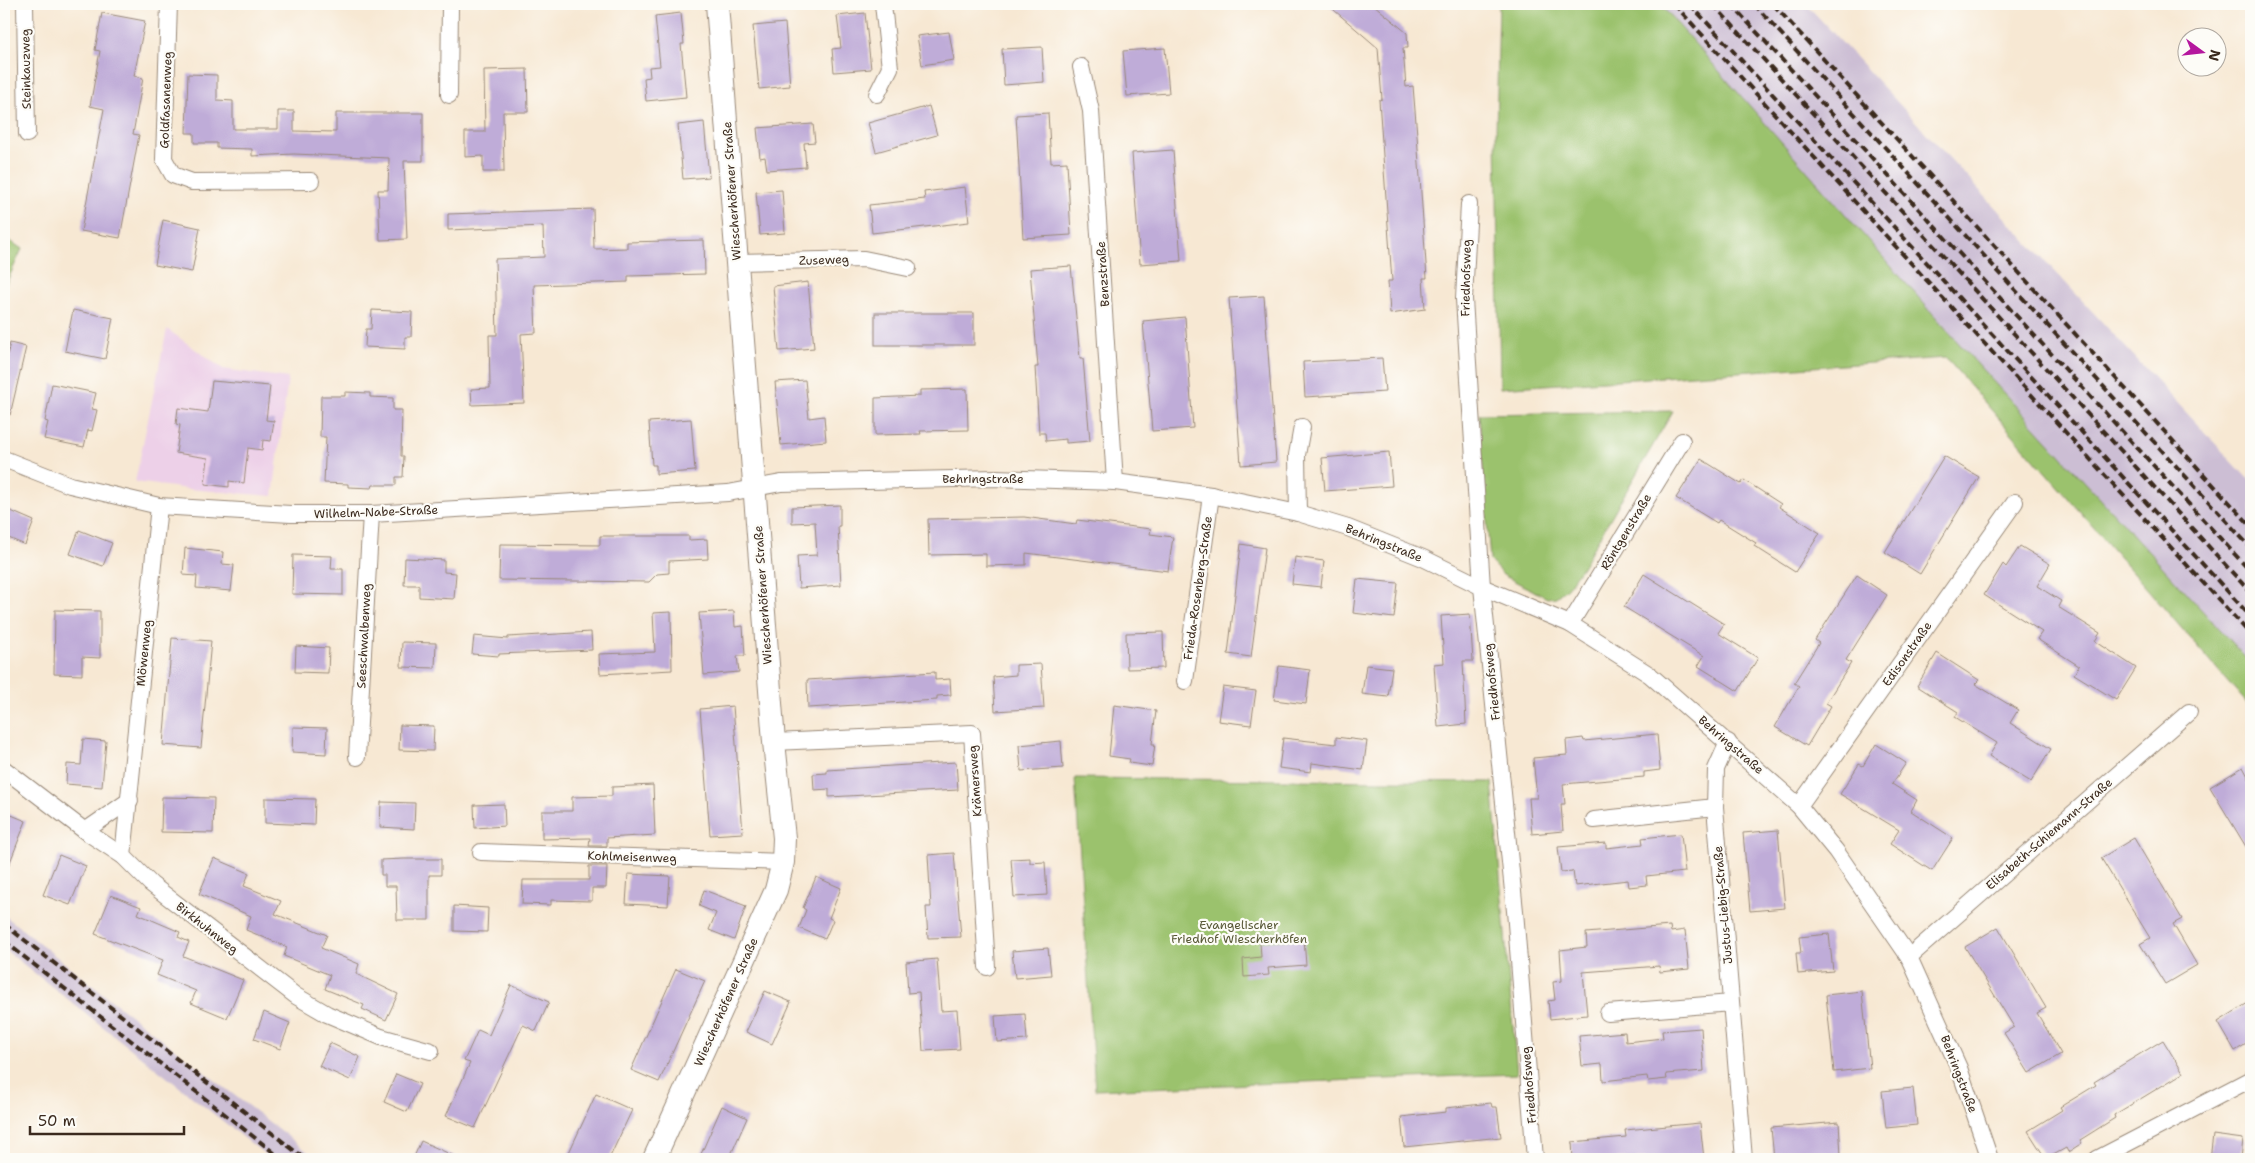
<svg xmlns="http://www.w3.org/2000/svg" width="2255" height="1163" viewBox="0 0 2255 1163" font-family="'Shantell Sans',sans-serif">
<rect width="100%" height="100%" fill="#fdfcf7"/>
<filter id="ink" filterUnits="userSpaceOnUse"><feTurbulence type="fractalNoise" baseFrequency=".02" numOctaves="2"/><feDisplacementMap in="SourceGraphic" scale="10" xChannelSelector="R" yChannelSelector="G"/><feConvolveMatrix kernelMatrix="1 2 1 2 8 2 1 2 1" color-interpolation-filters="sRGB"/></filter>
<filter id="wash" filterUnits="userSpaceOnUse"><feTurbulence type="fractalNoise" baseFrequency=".0096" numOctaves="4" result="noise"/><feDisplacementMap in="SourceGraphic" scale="20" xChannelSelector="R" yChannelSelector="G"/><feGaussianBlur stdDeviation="1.12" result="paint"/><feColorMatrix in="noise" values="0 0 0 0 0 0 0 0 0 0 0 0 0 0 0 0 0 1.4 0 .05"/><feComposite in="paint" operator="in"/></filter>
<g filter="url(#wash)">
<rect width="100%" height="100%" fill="#f7e8d3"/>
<path fill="#edd0e8" d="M167,329L223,369L288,378L273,496L188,489L135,482Z"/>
<g fill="#ccbed4">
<path d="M1660,4H1806L2251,482V664L1970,356Z"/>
<path d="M4,915L102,993L317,1159H271L4,949Z"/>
</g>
<g fill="#9bc26d" stroke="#6b7646">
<path d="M1499,4H1660L1970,356L2251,664V708L1946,358L1500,388L1496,134Z"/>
<path d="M4,237L22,249L4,288Z"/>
<path d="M1673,411L1582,567L1567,588L1556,597L1547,598L1503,575L1490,561L1479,414Z"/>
<path d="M1075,778L1492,782L1517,1074L1095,1090Z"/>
</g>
<g id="blocks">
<g fill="#bfacd8">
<path d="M1327,4H1373L1407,33L1408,48H1403L1406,87L1413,86L1417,135L1427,278H1423L1425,309L1390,314L1388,281H1392L1379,100L1382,99L1378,48Z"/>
<path d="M102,13L145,21L134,76L143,78L133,134L139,135L120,238L81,231L104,109L90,106L100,51L95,50Z"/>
<path d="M681,13L684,44H681L686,97L646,101L644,78L650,77L649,67L660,66L655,16Z"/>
<path d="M865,13L871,69L834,72L832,49L841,48L837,16Z"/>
<path d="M785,23L790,86L759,89L753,26Z"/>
<path d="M949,32L954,60L922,65L917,36Z"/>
<path d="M1042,47L1044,82L1004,85L1002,49Z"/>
<path d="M1165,48L1169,93L1127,96L1123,51Z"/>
<path d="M527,69L528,112H503L504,172H483V156L465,157V132H485L484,70Z"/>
<path d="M188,74L217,75V100L233,101V129H278V111H294V131L336,132V113H423V161H404L407,239L380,240L378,190H388L389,158L294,154L252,156V149L217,148V143H194V133H186Z"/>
<path d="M929,106L937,135L876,152L868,123Z"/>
<path d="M1048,113L1051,163L1067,162L1071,235L1023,238L1016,115Z"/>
<path d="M704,122L709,177L683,179L678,125Z"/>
<path d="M813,124L815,142L804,143L806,167L767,170L765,157L760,158L757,128Z"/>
<path d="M1173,150L1181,261L1140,264L1132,153Z"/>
<path d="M965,187L969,222L872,233L869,205L925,199L924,192Z"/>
<path d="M782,190L785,233L760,235L756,192Z"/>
<path d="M593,209L594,249L627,248V242L704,240L705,274L628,276V282L534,285L536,333L521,334L524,403L472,405L471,389L490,388L489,335H497L495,259L544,257L543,226L448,230V214Z"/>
<path d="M163,220L200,228L192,272L155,265Z"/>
<path d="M1071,266L1080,358H1083L1090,441L1066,443V439L1046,441L1045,433H1039L1035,367H1038L1030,269Z"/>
<path d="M808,282L814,348L779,351L773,286Z"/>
<path d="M1264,296L1276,462L1241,465L1229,298Z"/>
<path d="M73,310L113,318L105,359L65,351Z"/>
<path d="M372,310L412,312L411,337H405V349L365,347L366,329H371Z"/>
<rect x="875" y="313" width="99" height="32"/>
<path d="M1185,317L1193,428L1152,431L1143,321Z"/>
<path d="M10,343L26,347L10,415L4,414V368Z"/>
<path d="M1382,358L1385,392L1305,397L1303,362Z"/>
<path d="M805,380L809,418L824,416L826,441L781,445L775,382Z"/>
<path d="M212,381L270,386L266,420L274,421L271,441L263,440L262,450L248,448L244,483L229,481V487L205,484L208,458L176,453L180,425L176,424L178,408L208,412Z"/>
<path d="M52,384L96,393L92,409L97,410L92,431L88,430L84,447L44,439L48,422L45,421Z"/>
<path d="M967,389L968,430L920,431L921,434L875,435V398L920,396V390Z"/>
<path d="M345,392L370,393V397L393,398V410H402L401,456H404L403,477H396V485H373L372,488L348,487V484L324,483L326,437H320L321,396H345Z"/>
<path d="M691,419L695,471L656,474V465H652L649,422Z"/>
<path d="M1389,452L1392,486L1325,491L1322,458Z"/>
<path d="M1944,456L1979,477L1920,574L1885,552Z"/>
<path d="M1701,459L1741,484L1744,480L1781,504L1779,507L1820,533L1795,572L1754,546L1756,543L1719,520L1717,523L1676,498Z"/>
<path d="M840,505V526H838L841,585L799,588L797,556L817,555L815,522L792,523V507Z"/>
<path d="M4,508L34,521L25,545L4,536Z"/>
<path d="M1024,517L1076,524L1077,520L1126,526L1151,529L1150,534L1173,537L1168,571L1026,553V565L986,566V554L929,555L928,519Z"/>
<path d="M79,530L112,543L103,566L70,554Z"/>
<path d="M600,536H689V540L707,539L708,559L669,561V573L657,574L649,582L499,580L500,544L600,545Z"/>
<path d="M1241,544L1265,548L1251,657L1228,654Z"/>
<path d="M2020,546L2050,564L2037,586L2061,601L2058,607L2100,633L2095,641L2136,668L2116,700L2074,674L2079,666L2037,639L2042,632L1984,595L2003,564L2006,567Z"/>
<path d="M185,548L223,552L222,564L234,565L231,591L196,588L197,576L183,575Z"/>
<path d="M293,555L332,556L331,569H343V595L292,594Z"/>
<path d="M1295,557L1324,561L1321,587L1292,584Z"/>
<path d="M405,558L444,560V572L456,573L454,599L419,597V585H404Z"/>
<path d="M1644,574L1724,624L1718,633L1758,658L1738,691L1698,666L1704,656L1624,607Z"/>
<path d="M1857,575L1887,595L1846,660L1851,663L1826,703L1831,706L1807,746L1775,727L1799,686L1794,683L1819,643L1815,640Z"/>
<path d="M1357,579L1398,583L1394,618L1353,613Z"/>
<path d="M55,610L100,611V658L82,657V675L54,674Z"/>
<path d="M734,611L735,627L743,626L745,656H737L739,672L704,675L699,613Z"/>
<path d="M671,612L672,670L600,674L599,654L655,652L653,613Z"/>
<path d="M1470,614L1473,661H1463L1466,724L1438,727L1434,664L1444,663L1441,616Z"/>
<path d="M591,632L592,650L499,654V656L472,654L474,636L508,639V637Z"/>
<path d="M1163,632L1164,668L1127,669L1126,633Z"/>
<path d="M172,638L211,641L201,748L163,745Z"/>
<path d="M402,642L436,643L435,668L401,667Z"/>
<path d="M296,646L329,648L328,673L295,672Z"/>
<path d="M1937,653L1979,680L1975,684L2018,710L2010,723L2051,749L2031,782L1989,756L1997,743L1955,717L1958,712L1917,686Z"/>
<path d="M1041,664L1044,708L995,711L993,677L1016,675V665Z"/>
<path d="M1366,665L1392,668L1388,697L1362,694Z"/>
<path d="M1279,666L1310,670L1306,704L1274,700Z"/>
<path d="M935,672V680L950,679L951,695L937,696V700L808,708L807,680Z"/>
<path d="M1223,687L1256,691L1251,725L1218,721Z"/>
<path d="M1114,705L1156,711L1152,744H1155L1152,766L1129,763L1130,759L1109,756Z"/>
<path d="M733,706L743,833L710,835L700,709Z"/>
<path d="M400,725L434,726L433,751L399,750Z"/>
<path d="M293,727L327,728L326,754L292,752Z"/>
<path d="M1657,734L1660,770L1644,772V777L1563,784L1565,804H1561L1563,831L1532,834L1529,798H1537L1533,758L1567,755L1566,740L1583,738L1584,741Z"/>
<path d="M1336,737L1367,741L1363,770L1312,763L1311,772L1279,768L1283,738L1336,744Z"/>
<path d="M83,739L106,741L102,787L66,784L67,764L81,765Z"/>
<path d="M1061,741L1063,768L1021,771L1019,745Z"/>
<path d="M1876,744L1906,763L1892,784L1917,800L1911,811L1953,838L1932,871L1890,844L1899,830L1840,794L1859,764L1863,766Z"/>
<path d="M956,762L958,790L829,797V789L814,790L813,774L827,773V770Z"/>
<path d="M2243,767L2251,782V855L2210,787Z"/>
<path d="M653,785L655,835L607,838V846H589L590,838L542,839V811H572V797L612,796V787Z"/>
<path d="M162,797L214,798L213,833L161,832Z"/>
<path d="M265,798L315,799L314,825L265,823Z"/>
<path d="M381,802L415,803L414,829L380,827Z"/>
<path d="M504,804L505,826L475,828L474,805Z"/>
<path d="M4,812L26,821L5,875L4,874Z"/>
<path d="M1778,830L1785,908L1750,911L1743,833Z"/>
<path d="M1681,834L1685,872L1646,876L1647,885L1629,887L1628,880L1575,886L1573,871L1561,872L1558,847L1606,843V848L1643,844L1642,838Z"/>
<path d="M2134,838L2182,919L2173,924L2197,965L2165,984L2140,944L2150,938L2101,858Z"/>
<path d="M954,853L961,937L928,938L926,907H931L928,855Z"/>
<path d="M59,855L86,866L70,905L43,895Z"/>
<path d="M214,858L249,873L244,886L281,901L275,914L327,935L321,948L359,964L356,974L398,994L386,1020L362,1009L364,1005L325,989L330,975L284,956L287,947L246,930L251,916L199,894Z"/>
<path d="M1030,858V863L1045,862L1047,895L1014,897L1011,859Z"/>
<path d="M404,859H441V875H429V920H397L396,886H385V875H381V860Z"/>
<path d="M589,866H607L606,888H592V901L551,900V905L522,904L523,880H589Z"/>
<path d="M628,874L670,876L668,906L626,904Z"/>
<path d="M816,877L841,888L829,918L833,920L825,939L799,928L806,910L803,908Z"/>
<path d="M704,890L746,906L734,940L709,930L716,913L699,906Z"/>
<path d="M111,895L141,907L138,914L180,932L178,937L189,942L183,956L243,980L227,1018L191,1003L196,991L157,975L163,960L95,934Z"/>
<path d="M454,906L488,908L487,932L454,931Z"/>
<path d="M1670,926L1671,932L1685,930L1689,969L1660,972L1659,966L1583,972L1587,1015L1550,1019L1548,1001L1555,1000L1553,982L1562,981L1560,950L1587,947L1586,933Z"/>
<path d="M1998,927L2046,1008L2037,1013L2061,1054L2029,1073L2004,1033L2014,1027L1965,947Z"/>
<path d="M1829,934L1833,971L1798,974L1796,953H1801L1799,937Z"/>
<path d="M1304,939L1306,965L1268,968L1269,975L1244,977L1243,959L1261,957L1260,942Z"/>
<path d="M1048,948L1051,975L1015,978L1012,951Z"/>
<path d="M937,959L941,1011L957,1010L960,1049L923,1051L919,992L908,993L906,962Z"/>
<path d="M676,969L705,981L659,1082L631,1070Z"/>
<path d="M511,985L549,1002L536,1031L523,1025L475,1128L446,1116L470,1063L464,1061L478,1030L489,1035Z"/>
<path d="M765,991L791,1002L772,1044L746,1032Z"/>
<path d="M1862,991L1870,1068L1834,1072L1826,995Z"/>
<path d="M2251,1001V1041L2235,1051L2218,1022Z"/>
<path d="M264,1012L290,1023L280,1049L254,1039Z"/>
<path d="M1025,1014L1027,1040L997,1042L995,1016Z"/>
<path d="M1701,1028L1704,1071L1666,1074L1667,1079L1648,1081L1647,1076L1603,1081L1602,1064L1582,1066L1579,1036L1625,1032L1626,1042L1663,1038L1662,1031Z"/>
<path d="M2163,1040L2183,1073L2114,1115L2115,1118L2080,1140L2082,1143L2068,1152L2066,1148L2046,1159L2028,1131L2062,1110L2060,1107L2096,1085L2094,1082Z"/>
<path d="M330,1043L360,1057L350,1080L319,1066Z"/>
<path d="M396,1074L420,1084L407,1112L384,1102Z"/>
<path d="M1913,1088L1917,1125L1886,1128L1882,1091Z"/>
<path d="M596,1094L632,1110L609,1159H566Z"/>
<path d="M1491,1103L1492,1107H1497L1501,1137L1404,1147L1401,1117L1446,1112V1108Z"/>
<path d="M722,1106L747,1118L729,1159H714L701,1154Z"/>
<path d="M1839,1122L1841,1155L1774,1159L1771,1128Z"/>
<path d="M1700,1123L1704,1159H1573L1572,1142L1626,1137L1625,1130Z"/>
<path d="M2213,1135L2243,1139L2241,1159H2210Z"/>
<path d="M421,1141L461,1159H413Z"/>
</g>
</g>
</g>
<g filter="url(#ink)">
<use href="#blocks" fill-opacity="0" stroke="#998978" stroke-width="1"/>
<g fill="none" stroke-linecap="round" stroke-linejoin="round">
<defs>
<g id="street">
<path d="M25,4L27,134"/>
<path d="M169,4L164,159L173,175L192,182L311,181"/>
<path d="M1081,67L1091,111L1115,482"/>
<path d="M877,94L890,68L883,4"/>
<path d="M449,95L450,4"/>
<path d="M1469,204L1464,299L1482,587L1515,911L1535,1159"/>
<path d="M738,262L864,259L908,268"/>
<path d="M4,459L70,485L159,506L291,514H371L728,493L781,483L996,478L1115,482L1211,495L1298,513L1348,528L1423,558L1482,587L1570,624L1650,675L1799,806L1836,851L1909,957L1959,1068L1990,1159"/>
<path d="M1298,513L1297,455L1302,427"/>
<path d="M1570,624L1682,441"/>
<path d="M1185,681L1211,495"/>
<path d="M774,742L972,733L987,967"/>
<path d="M1728,742L1716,769L1715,807L1744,1159"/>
<path d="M357,757L371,514"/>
<path d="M4,769L85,831L123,856L151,884L296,996L327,1014L381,1037L431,1051"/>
<path d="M1799,806L2015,502"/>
<path d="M1594,820L1715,807"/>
<path d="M85,831L130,800"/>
<path d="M481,852L783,862"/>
<path d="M123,856L159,506"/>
<path d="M1909,957L2189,712"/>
<path d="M1608,1013L1731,1003"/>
<path d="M2097,1159L2251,1079"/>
</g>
<path id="secondary" d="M654,1159L776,890L783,862L784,838L774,742L717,4"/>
</defs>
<use href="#street" stroke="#998978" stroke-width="18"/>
<use href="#secondary" stroke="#998978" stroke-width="24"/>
<use href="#street" stroke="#fff" stroke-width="16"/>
<use href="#secondary" stroke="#fff" stroke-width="22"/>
<g stroke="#3b2a1e" stroke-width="4" stroke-dasharray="8 4" stroke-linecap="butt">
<path d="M1674,4L2251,635"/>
<path d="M1690,4L2251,617"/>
<path d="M1713,4L2251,593"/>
<path d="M1731,4L2251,572"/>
<path d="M1754,4L2251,548"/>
<path d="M1773,4L2251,526"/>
<path d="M4,924L305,1159"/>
<path d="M4,941L282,1159"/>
</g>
</g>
</g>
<g text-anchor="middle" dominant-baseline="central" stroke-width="4.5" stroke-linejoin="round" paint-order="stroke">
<g font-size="12" fill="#3b2a1e" stroke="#fdfcf7">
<text transform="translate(26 69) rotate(-91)">Steinkauzweg</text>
<text transform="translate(166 100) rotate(-88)">Goldfasanenweg</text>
<text transform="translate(732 191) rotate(-94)">Wiescherhöfener Straße</text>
<text transform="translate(824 260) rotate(-2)">Zuseweg</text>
<text transform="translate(1103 274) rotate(-94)">Benzstraße</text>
<text transform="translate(1466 278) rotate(-89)">Friedhofsweg</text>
<text x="983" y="479">Behringstraße</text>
<text transform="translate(376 512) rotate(-2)">Wilhelm-Nabe-Straße</text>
<text transform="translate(1626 532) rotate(-59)">Röntgenstraße</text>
<text transform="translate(1384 543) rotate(22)">Behringstraße</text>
<text transform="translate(1198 588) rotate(-82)">Frieda-Rosenberg-Straße</text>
<text transform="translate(763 595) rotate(-94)">Wiescherhöfener Straße</text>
<text transform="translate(364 636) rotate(-87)">Seeschwalbenweg</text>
<text transform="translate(144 653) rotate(-84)">Möwenweg</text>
<text transform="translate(1907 654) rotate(-55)">Edisonstraße</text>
<text transform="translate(1492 682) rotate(-96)">Friedhofsweg</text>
<text transform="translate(1731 745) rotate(41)">Behringstraße</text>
<text transform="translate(975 781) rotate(-94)">Krämersweg</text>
<text transform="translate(2049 834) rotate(-41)">Elisabeth-Schiemann-Straße</text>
<text transform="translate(632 857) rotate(2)">Kohlmeisenweg</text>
<text transform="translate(1723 905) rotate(-95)">Justus-Liebig-Straße</text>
<text transform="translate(207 928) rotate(38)">Birkhuhnweg</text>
<text transform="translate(726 1002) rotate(-66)">Wiescherhöfener Straße</text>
<text transform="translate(1959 1074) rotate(69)">Behringstraße</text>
<text transform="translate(1529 1085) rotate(-95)">Friedhofsweg</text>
</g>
<g font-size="12" fill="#585836" stroke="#fdfcf7">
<text x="1239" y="925">Evangelischer<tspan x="1239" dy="14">Friedhof Wiescherhöfen</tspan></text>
</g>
</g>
<rect width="2255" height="1163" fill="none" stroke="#fdfcf7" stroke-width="20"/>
<g transform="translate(2202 52) rotate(105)"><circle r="24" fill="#fdfcf7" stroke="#afa8a0"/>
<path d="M0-4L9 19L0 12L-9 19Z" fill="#b5179e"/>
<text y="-8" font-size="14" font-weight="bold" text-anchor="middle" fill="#3b2a1e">N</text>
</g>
<path d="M30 1126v8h154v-8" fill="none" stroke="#3b2a1e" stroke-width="2.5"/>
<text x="38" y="1126" font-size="15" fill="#3b2a1e" stroke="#fdfcf7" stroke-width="4" paint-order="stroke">50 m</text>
</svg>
